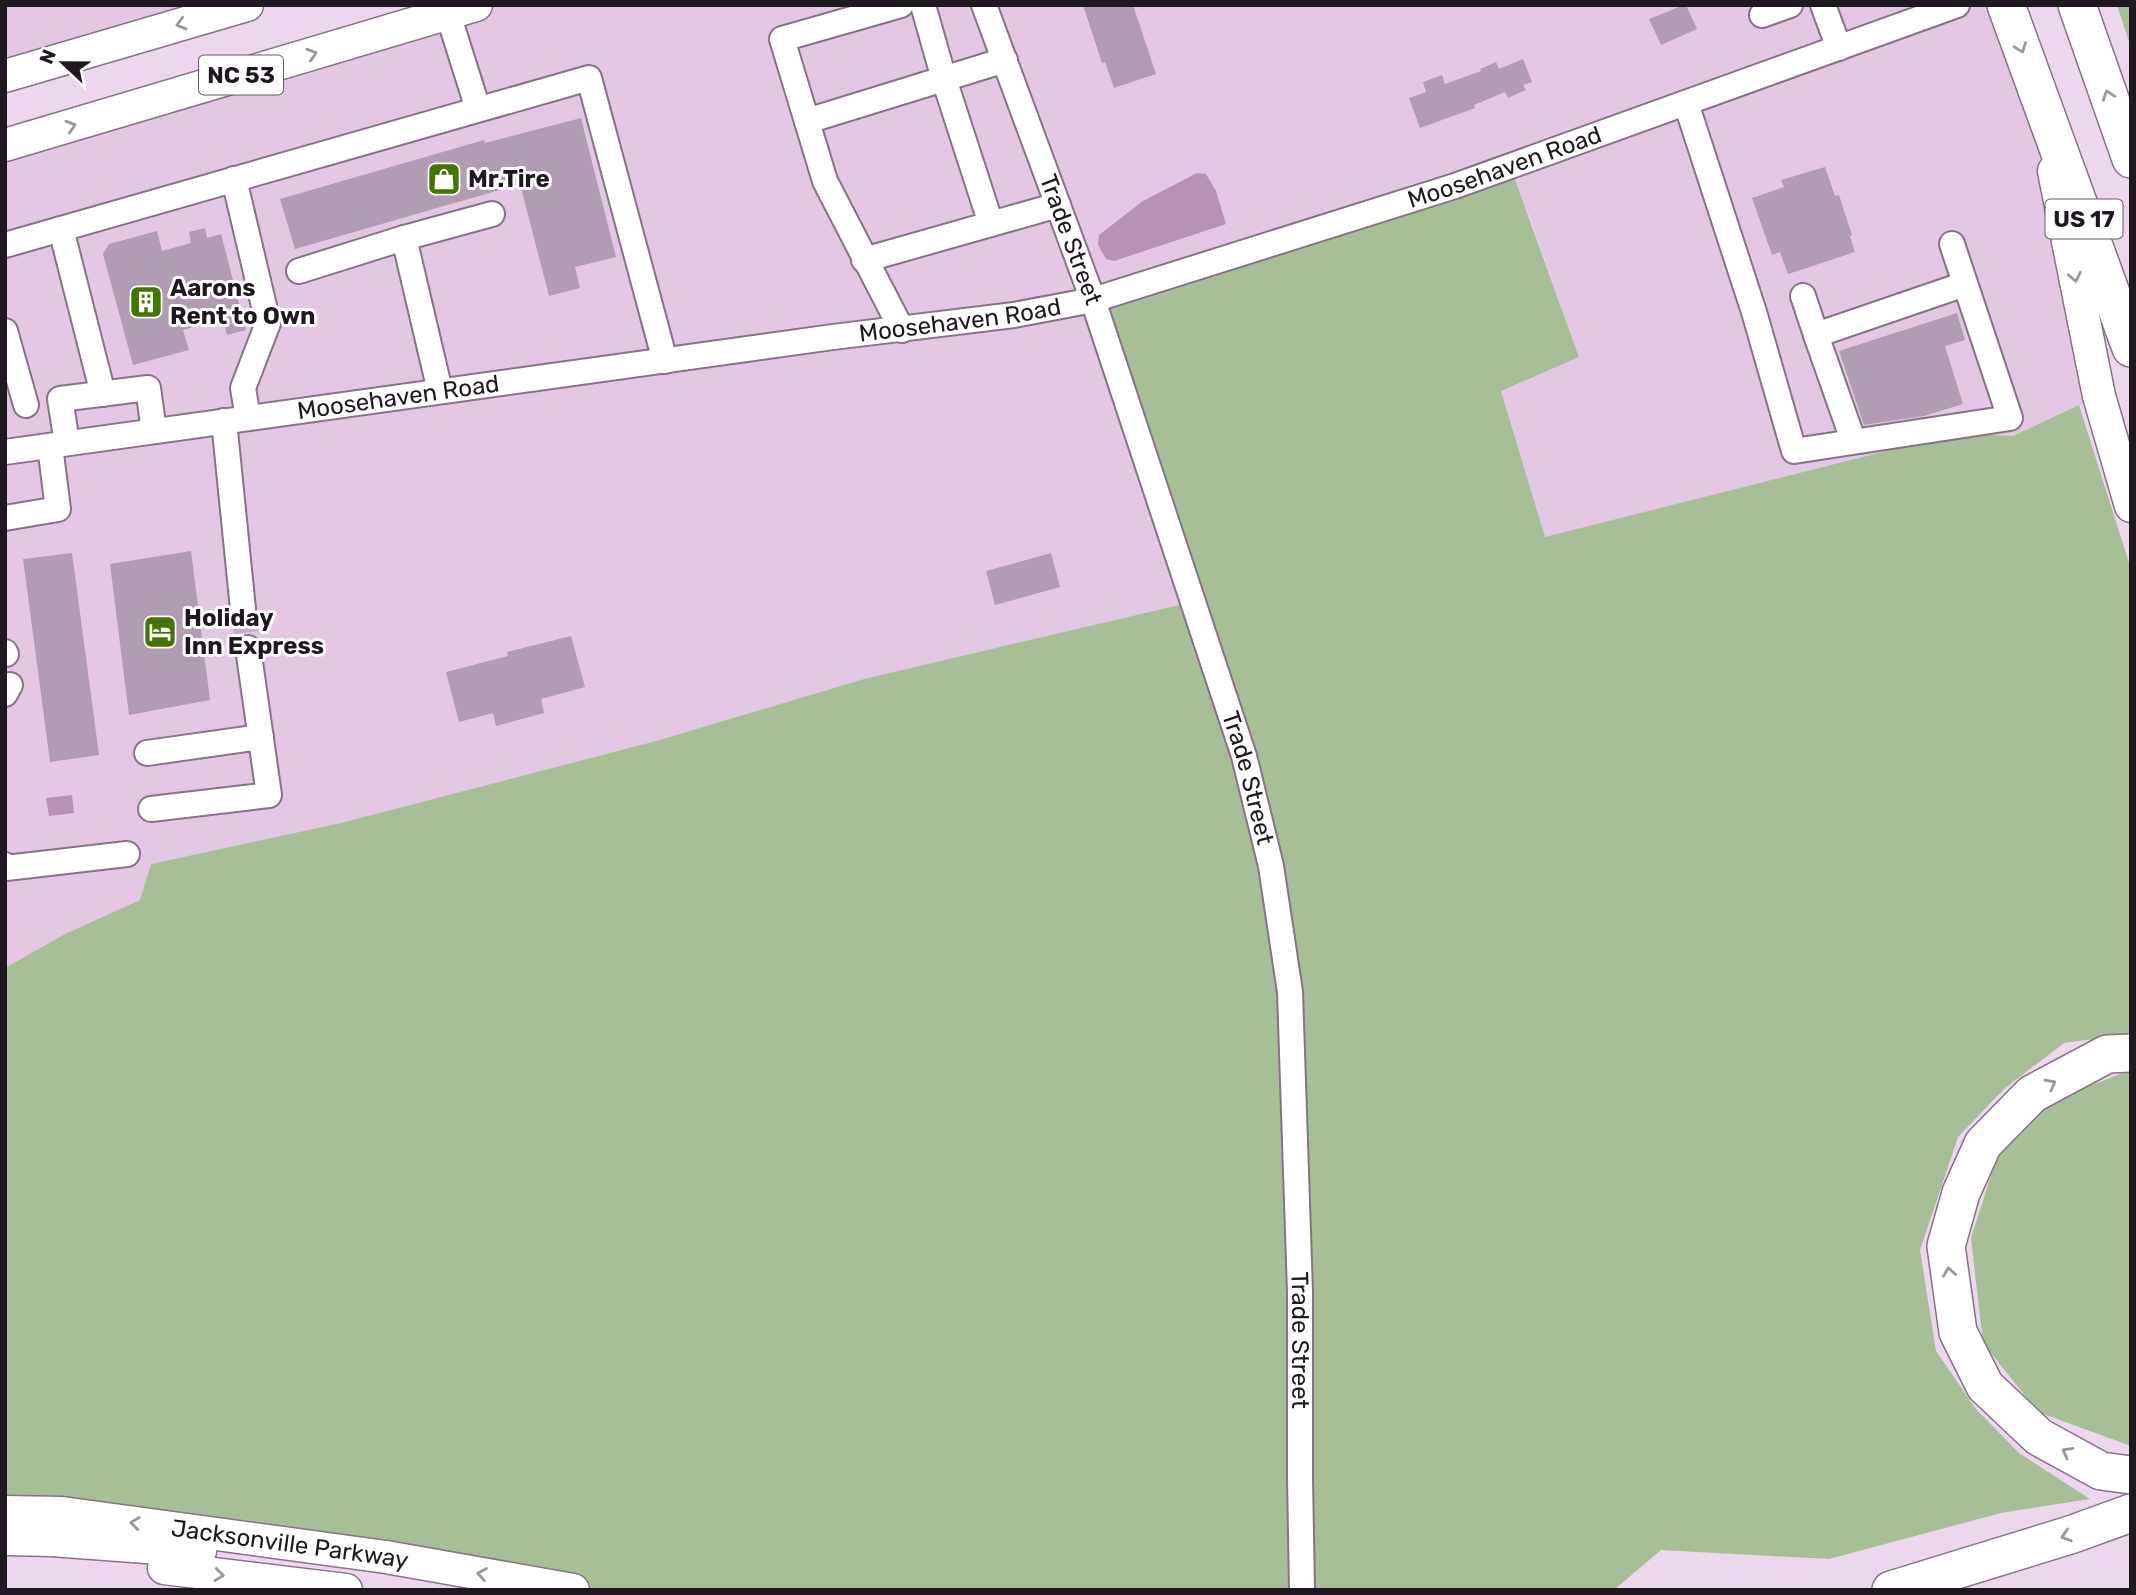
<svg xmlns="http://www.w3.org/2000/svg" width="2136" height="1595" viewBox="0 0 2136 1595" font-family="Rubik,sans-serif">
<rect width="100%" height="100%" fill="#edd6ee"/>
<g fill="#e3c7e4">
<path d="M5,5H247L5,76Z"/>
<path d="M476,5H2006L2037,90L2099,396L2013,436L1958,433L1545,537L1501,390L1579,357L1528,212L1193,602L864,679L656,741L341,823L151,864L140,900L65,934L5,968V145Z"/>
</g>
<g fill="#a7bf97">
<path d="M2117,5H2131V48Z"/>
<path d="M1510,166L1579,357L1501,391L1545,537L1958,433L2013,436L2079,405L2131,569V1034L2064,1043L2005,1088L1958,1137L1920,1250L1936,1351L1976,1409L2019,1453L2090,1499L2001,1513L1829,1559L1661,1550L1614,1590H573L5,1512V968L65,934L140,900L151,864L341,823L656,741L864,679L1192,602L1093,300Z"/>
<path d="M2131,1070V1446L2038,1412L1983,1343L1971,1238L2002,1141L2063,1096Z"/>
</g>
<g fill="#b692b7">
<path d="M1197,173L1206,174L1216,191L1226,224L1114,261L1106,259L1098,245L1099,235L1143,201Z"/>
<path d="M72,795L74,813L49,816L46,798Z"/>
</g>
<g fill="#b29cb3">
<path d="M1083,5H1133L1156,74L1114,88L1105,62L1102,63Z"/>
<path d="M1684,5H1686L1697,29L1661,45L1649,19Z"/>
<path d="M1523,59L1532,82L1523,85L1526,90L1508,98L1505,92L1474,105L1475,108L1420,128L1409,98L1426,92L1423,82L1442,75L1445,84L1481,71L1480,69L1496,62L1499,69Z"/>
<path d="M581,118L616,257L575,267L580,288L549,296L520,184L295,249L280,199L484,140L485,143Z"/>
<path d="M1825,167L1835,196L1839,195L1852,235L1850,236L1855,252L1788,274L1780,252L1772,255L1752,198L1784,187L1781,180Z"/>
<path d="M205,228L207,238L221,234L246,330L227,335L223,319L183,330L189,350L133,365L103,254L109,244L157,231L162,251L191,243L189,232Z"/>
<path d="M1957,313L1965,340L1945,346L1963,404L1924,416L1864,425L1839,351Z"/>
<path d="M191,551L210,700L129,715L110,564Z"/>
<path d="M72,553L99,755L50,762L23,559Z"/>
<path d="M1051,553L1060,587L995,605L986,571Z"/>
<path d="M571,636L585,687L541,699L544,713L496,726L493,713L459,722L446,672L508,656L507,652Z"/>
</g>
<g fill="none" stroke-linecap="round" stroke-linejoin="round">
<path stroke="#c4b0c5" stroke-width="24" stroke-dasharray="24 12" stroke-linecap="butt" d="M243,609L248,648"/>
<defs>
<g id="minor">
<path d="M901,5L782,39L825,181L902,330"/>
<path d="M923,5L944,79L991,224"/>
<path id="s1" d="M984,5L1093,300L1244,756L1271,866L1290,992L1300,1292V1478L1302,1590"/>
<path d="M1823,5L1839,48"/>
<path d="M448,14L478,109"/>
<path d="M1762,15L1790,5"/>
<path d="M1686,103L1754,312L1794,451L2010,418L1952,244"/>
<path d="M807,121L1005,60"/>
<path d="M234,179L268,323L243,388L248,418"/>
<path d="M61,229L103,394"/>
<path d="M404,238L440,391"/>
<path d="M5,245L589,78L665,361"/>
<path d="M864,260L1058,205"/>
<path d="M299,271L404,238L492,214"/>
<path d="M1803,296L1816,335L1965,284"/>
<path d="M5,331L26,405"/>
<path d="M1816,335L1853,440"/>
<path d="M224,421L243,609"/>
<path d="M67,443L60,399L148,388L154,431"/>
<path id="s2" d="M5,452L833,337L1014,315L1093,300L1455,186L1957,5"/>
<path d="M5,518L58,509L50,446"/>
<path d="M5,652L6,654"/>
<path d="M5,694L10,685"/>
<path d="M147,753L261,737"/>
<path d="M151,809L269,795L248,648"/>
<path d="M5,865L6,868L127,854"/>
</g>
<g id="major">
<path d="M5,76L247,5"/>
<path d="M5,145L476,5"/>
<path d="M2054,171L2099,396L2131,506"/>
<path id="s3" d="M5,1512L62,1513L386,1557L573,1590"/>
<path d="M5,1539L52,1540L200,1551"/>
<path d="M164,1568L346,1590"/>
</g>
<g id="highway">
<path d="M2006,5L2131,348"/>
<path d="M2077,5L2131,159"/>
<path d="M2131,1053L2107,1054L2032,1094L1983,1144L1961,1193L1946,1246L1958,1332L1985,1386L2039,1437L2101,1471L2131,1475"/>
<path d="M1891,1590L2070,1535L2131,1513"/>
</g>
</defs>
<use href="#minor" stroke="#877288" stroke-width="28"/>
<use href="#major" stroke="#877288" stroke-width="35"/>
<use href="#highway" stroke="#877288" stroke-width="40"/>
<use href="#minor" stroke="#fff" stroke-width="24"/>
<use href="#major" stroke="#fff" stroke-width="32"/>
<use href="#highway" stroke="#fff" stroke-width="37"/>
</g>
<defs><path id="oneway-chevron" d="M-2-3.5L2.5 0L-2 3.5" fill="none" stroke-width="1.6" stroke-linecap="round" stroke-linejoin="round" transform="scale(1.75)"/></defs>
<g stroke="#9b979b">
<use href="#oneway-chevron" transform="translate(181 24) rotate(164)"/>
<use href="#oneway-chevron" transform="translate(2021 48) rotate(70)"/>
<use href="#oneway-chevron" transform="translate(312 54) rotate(-17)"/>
<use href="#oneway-chevron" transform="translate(2108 95) rotate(-109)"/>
<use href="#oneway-chevron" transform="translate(71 126) rotate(-17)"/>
<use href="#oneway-chevron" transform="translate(2075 277) rotate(78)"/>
<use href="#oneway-chevron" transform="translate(2051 1084) rotate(-28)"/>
<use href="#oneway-chevron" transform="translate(1949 1272) rotate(-98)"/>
<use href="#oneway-chevron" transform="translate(2067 1452) rotate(-151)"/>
<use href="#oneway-chevron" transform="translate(135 1523) rotate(-172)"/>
<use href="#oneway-chevron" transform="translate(2066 1536) rotate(162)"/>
<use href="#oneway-chevron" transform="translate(482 1574) rotate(-170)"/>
<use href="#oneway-chevron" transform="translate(219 1575) rotate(7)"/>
</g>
<defs>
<symbol id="shop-square" viewBox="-11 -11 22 22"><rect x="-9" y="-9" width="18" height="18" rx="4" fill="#437600" stroke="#fff"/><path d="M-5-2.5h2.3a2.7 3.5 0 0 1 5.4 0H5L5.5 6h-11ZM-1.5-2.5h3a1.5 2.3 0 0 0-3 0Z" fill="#fff"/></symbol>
<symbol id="building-square" viewBox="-11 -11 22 22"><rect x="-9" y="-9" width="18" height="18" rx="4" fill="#437600" stroke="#fff"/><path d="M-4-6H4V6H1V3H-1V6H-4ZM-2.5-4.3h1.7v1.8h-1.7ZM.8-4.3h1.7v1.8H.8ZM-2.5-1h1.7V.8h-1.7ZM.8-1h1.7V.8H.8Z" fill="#fff"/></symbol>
<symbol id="hotel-square" viewBox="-11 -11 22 22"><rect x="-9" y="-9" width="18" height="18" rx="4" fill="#437600" stroke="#fff"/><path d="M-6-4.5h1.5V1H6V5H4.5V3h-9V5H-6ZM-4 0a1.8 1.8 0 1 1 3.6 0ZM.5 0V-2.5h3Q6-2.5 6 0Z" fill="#fff"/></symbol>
</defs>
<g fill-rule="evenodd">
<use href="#shop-square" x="425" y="160" width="38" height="38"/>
<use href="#building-square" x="127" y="283" width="38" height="38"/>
<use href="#hotel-square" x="141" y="613" width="38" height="38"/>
</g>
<g text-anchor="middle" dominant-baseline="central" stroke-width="6" stroke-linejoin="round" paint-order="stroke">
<g fill="#fff" stroke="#635d63" stroke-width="2">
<rect x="199" y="55.5" width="84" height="39" rx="5"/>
<rect x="2045.5" y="199.5" width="77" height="39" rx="5"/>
</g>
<g font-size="23" font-weight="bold" fill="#201820">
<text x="241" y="75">NC 53</text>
<text x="2084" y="219">US 17</text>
</g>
<g font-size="24" fill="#201820" stroke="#fff">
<text stroke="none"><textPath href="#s2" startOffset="1531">Moosehaven Road</textPath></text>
<text stroke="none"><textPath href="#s1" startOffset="250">Trade Street</textPath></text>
<text stroke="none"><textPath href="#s2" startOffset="964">Moosehaven Road</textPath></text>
<text stroke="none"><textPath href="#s2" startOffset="397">Moosehaven Road</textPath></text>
<text stroke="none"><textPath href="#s1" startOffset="817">Trade Street</textPath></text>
<text stroke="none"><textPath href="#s1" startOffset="1384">Trade Street</textPath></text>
<text stroke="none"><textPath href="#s3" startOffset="287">Jacksonville Parkway</textPath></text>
</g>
<g font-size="24" font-weight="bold" fill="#201820" stroke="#fff" text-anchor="start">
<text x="468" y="179">Mr.Tire</text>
<text x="170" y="288">Aarons<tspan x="170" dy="28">Rent to Own</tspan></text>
<text x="184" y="618">Holiday<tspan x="184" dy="28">Inn Express</tspan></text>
</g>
</g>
<rect width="2136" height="1595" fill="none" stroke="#201820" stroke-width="14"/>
<g transform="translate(63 63) rotate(292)" stroke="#ffffff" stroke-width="5" paint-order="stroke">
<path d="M0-5L12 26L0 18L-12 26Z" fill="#201820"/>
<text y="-10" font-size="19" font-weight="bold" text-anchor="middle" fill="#201820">N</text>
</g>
</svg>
